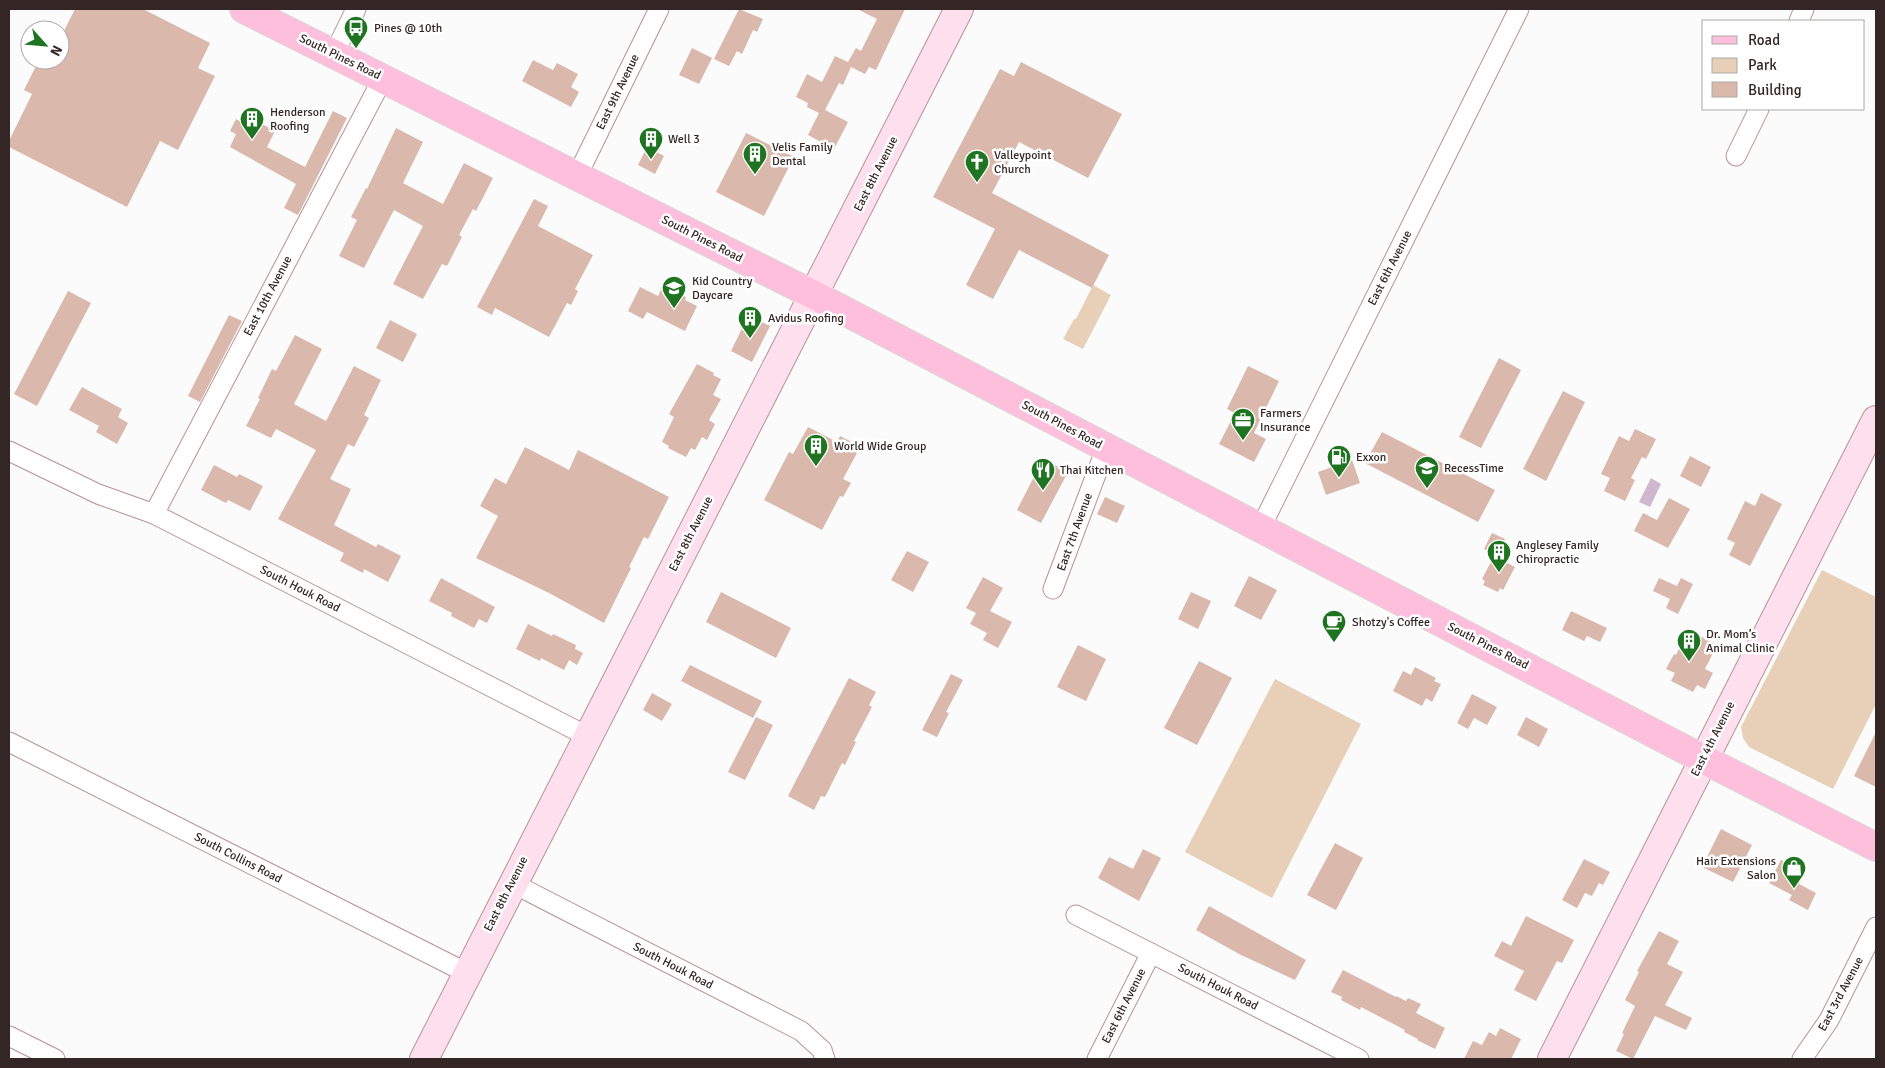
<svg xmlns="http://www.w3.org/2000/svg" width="1885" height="1068" viewBox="0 0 1885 1068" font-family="Signika,sans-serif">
<rect width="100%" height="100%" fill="#fbfbfb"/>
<g fill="#e8d0b8">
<path d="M1093,285L1111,295L1083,349L1063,339L1074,319H1076Z"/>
<path d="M1822,570L1876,597V704L1833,789L1749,747L1743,738L1741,727Z"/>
<path d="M1275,679L1361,724L1272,898L1185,852Z"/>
</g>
<path fill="#cfb7ce" d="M1651,478L1661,484L1650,507L1639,502Z"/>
<g fill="#dab9ac">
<path d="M75,9H143L210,43L198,68L215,76L178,150L160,141L127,207L9,147V141L32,94L24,90L39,60H60V39Z"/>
<path d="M739,9L763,19L757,32L753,30L742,54L737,51L729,66L714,59Z"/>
<path d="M857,9H905L876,70L869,67L865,74L851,67L843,85L839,83L825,110L848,122L834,149L808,135L819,113L807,107L808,103L796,97L807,74L822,82L835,56L848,62L856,48L861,51L877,19Z"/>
<path d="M692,48L712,58L699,84L679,75Z"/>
<path d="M533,60L553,70L557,63L578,74L571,87L579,92L571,107L522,81Z"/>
<path d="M1021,62L1122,114L1088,178L1019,142L992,193L1109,255L1092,288L1019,250L993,299L966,285L995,229L933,197L1000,69L1014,76Z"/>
<path d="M333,111L347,118L298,215L284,208L296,184L230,147L236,134L230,131L236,119L256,130L260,123L275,131L267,147L305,167Z"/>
<path d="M396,128L423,142L403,183L443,204L464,163L493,178L476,211L473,209L459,235L462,237L447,266L442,264L423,299L393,284L423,226L394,210L364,268L339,256L357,220L351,217L366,188L367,189Z"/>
<path d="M746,133L794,157L764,216L716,192Z"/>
<path d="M647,147L664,156L655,174L638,165Z"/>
<path d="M534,199L548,206L538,226L593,255L575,289L578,291L571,305L567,303L549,337L495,308L492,315L477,307Z"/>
<path d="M640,287L658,296L662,288L673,294L674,291L686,297L685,300L697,306L685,331L647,312L643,319L628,311Z"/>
<path d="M68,291L91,303L37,406L14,394Z"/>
<path d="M229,315L242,321L200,402L188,396Z"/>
<path d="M748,316L770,326L752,362L731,351Z"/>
<path d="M390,320L417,334L403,362L376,348Z"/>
<path d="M295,335L322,349L294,404L326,421L354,366L381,380L364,415L369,418L354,447L348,444L330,479L351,489L334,525L376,547L378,544L401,556L388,582L364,569L363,573L340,561L344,553L278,519L316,450L276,429L271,438L246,426L260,399L258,398L272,369L276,371Z"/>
<path d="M1499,358L1521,370L1481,448L1459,437Z"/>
<path d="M697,364L714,373L713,375L721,379L713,395L721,399L709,420L715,424L707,440L702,437L695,450L691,448L686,457L668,448L669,446L662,442L674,417L669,414Z"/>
<path d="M1248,366L1279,381L1254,433L1266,439L1254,462L1219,444L1235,413L1227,409Z"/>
<path d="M82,387L122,409L118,417L128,423L117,444L96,432L99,426L69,410Z"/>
<path d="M1563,391L1585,402L1546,481L1523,469Z"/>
<path d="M808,427L837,442L840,436L854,443L851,449L857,453L843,479L851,483L843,497L840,496L822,530L764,500L789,452L793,454Z"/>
<path d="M1635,429L1656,439L1646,459L1642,457L1631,478L1635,480L1625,501L1604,491L1610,478L1601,474L1619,436L1629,441Z"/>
<path d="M1382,432L1495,490L1478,522L1365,463Z"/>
<path d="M525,447L569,470L578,450L669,497L648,539L644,537L629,567L631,568L604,623L549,593L476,558L498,516L480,506L495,478L506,484Z"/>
<path d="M1690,456L1711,467L1701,487L1680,476Z"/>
<path d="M1043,459L1068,472L1041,523L1017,510Z"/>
<path d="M1352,460L1360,483L1326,495L1318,472Z"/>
<path d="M214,465L237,477L239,474L263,486L250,511L228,500L226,503L201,490Z"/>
<path d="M1761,493L1782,504L1750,566L1729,555L1735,543L1727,539L1745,501L1755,506Z"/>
<path d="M1105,497L1125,506L1117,523L1097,514Z"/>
<path d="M1669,498L1690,509L1668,548L1634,531L1643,513L1657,520Z"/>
<path d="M1492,533L1505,539L1496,556L1484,549Z"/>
<path d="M907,551L929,562L913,592L891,580Z"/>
<path d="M1494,556L1515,567L1503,590L1500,588L1498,592L1483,585L1485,581L1482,579Z"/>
<path d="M1249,576L1277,590L1261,620L1234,606Z"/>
<path d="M983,577L1003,588L990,611L1012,622L998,648L983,640L987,633L970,624L976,613L966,608Z"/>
<path d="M441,578L495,607L487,623L479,619L474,628L451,616L452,613L429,601Z"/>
<path d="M1659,578L1677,586L1681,578L1693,584L1678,614L1666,608L1670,599L1653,591Z"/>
<path d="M721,592L791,628L776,658L706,622Z"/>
<path d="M1191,592L1211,601L1198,629L1178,619Z"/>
<path d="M1571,611L1607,628L1600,642L1587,636L1584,641L1562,630Z"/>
<path d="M528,624L552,636L553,634L576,645L575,649L583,653L577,665L569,660L564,670L541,658L540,661L516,649Z"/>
<path d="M1688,630L1717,645L1705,669L1713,673L1705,689L1697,685L1693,692L1671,681L1675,673L1666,669L1674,654L1676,655Z"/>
<path d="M1078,645L1106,659L1086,701L1057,687Z"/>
<path d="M1199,661L1232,678L1197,745L1164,728Z"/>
<path d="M690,665L762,701L753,718L681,681Z"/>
<path d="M1415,667L1436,678L1434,681L1441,684L1432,702L1426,698L1422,706L1393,691L1403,671L1411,675Z"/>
<path d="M951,674L963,680L946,712L949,713L937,737L922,730Z"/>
<path d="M849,678L876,692L869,705L872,707L854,741L856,742L845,765L842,763L825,797L821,796L814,810L788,796Z"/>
<path d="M652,693L672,704L662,721L643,710Z"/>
<path d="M1472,694L1497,707L1487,725L1474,718L1468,729L1457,723Z"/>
<path d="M756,717L773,725L745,780L728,772Z"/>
<path d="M1526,717L1548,729L1539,747L1517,735Z"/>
<path d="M1876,732V787L1854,776Z"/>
<path d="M1721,829L1752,845L1733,882L1702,867Z"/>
<path d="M1335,843L1363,858L1336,910L1307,895Z"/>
<path d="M1143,849L1161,858L1139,901L1098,878L1109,857L1133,869Z"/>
<path d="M1584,859L1610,872L1603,885L1599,883L1592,896L1585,893L1577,908L1562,900Z"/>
<path d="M1781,860L1796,868L1795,870L1804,875L1799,884L1816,893L1808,910L1789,900L1792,895L1769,883Z"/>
<path d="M1209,906L1306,960L1295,980L1241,955L1196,930Z"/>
<path d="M1526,916L1574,940L1562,963L1557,961L1536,1001L1514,990L1524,971L1494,956L1502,941L1511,946Z"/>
<path d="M1659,931L1679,941L1667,964L1683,972L1665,1005L1692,1018L1686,1030L1655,1016L1633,1059L1616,1051L1624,1034L1622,1033L1635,1006L1625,1000L1639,972L1637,971Z"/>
<path d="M1343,970L1396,997V996L1406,1001L1408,998L1421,1004L1416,1013L1445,1028L1435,1049L1417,1040L1418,1039L1404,1032L1405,1030L1361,1007L1360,1010L1341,1000L1342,997L1331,992Z"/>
<path d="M1500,1028L1521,1039L1511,1059H1464L1473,1041L1482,1045L1489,1032L1496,1036Z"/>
</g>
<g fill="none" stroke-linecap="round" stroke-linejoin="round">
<defs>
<g id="street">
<path d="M1799,21L1804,9"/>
<path d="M334,54L356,9"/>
<path d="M1736,156L1759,109"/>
<path d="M577,176L659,9"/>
<path d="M9,451L98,494L154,514L587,736"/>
<path d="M154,514L383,78"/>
<path d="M1261,527L1519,9"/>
<path d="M1053,589L1106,448"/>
<path d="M9,742L467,973"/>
<path d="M512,883L801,1031L822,1050L825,1059"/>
<path d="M1076,915L1359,1059"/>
<path d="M9,1036L55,1059"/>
<path d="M1097,1059L1151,953"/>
<path d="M1802,1059L1829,1020L1876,927"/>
</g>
<g id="secondary">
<path d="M424,1059C600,708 782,360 959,9"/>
<path d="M1552,1059L1876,420"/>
</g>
<path id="primary" d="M244,9L814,295L1703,759L1876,847"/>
</defs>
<use href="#street" stroke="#b99293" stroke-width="21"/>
<use href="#secondary" stroke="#b99293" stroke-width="30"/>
<use href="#primary" stroke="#dbd8d8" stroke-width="30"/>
<use href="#street" stroke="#fff" stroke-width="19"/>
<use href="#secondary" stroke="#fedfed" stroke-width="28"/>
<use href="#primary" stroke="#fdbfdb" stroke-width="28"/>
</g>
<defs>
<symbol id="bus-pin" viewBox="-11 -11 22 30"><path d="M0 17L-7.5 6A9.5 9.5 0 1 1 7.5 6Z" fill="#1e7420" stroke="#fff"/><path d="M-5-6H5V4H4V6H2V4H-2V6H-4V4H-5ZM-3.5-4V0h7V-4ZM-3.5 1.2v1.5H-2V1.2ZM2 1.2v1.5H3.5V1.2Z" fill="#fff"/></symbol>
<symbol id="building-pin" viewBox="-11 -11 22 30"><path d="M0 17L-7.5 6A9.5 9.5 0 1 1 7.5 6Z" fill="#1e7420" stroke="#fff"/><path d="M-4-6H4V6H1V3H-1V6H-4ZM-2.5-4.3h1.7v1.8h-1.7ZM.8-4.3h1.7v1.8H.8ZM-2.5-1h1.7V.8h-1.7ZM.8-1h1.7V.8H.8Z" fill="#fff"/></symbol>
<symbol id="church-pin" viewBox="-11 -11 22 30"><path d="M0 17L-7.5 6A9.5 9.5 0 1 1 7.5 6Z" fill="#1e7420" stroke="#fff"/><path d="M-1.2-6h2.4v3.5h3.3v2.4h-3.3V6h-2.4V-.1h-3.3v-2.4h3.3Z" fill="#fff"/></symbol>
<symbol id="school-pin" viewBox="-11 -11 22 30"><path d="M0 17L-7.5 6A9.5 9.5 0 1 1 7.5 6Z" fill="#1e7420" stroke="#fff"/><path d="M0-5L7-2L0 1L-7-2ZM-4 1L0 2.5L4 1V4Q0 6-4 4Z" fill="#fff"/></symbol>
<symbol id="office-pin" viewBox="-11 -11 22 30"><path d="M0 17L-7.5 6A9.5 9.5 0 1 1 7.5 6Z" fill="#1e7420" stroke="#fff"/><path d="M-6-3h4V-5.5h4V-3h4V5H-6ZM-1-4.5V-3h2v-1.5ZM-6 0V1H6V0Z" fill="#fff"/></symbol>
<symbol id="fuel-pin" viewBox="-11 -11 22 30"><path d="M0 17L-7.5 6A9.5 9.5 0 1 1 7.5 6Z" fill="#1e7420" stroke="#fff"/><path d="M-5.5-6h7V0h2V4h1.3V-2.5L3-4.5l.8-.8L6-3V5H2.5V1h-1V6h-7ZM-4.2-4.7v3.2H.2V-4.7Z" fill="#fff"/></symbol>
<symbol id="restaurant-pin" viewBox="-11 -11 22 30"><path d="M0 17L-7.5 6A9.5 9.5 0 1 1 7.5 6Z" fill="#1e7420" stroke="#fff"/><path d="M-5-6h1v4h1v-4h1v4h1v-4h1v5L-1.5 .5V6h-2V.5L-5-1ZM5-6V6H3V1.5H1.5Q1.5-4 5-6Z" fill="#fff"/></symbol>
<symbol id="cafe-pin" viewBox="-11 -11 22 30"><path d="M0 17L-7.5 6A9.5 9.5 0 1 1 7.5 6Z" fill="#1e7420" stroke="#fff"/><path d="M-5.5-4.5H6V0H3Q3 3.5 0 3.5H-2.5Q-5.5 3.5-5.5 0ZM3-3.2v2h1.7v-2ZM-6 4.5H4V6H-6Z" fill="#fff"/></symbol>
<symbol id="shop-pin" viewBox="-11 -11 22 30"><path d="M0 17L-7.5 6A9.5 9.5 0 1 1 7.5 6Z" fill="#1e7420" stroke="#fff"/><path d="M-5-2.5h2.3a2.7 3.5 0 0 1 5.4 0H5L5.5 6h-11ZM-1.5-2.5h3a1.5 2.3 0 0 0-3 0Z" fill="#fff"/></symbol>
</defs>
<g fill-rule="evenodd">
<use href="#bus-pin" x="342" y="14" width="28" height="38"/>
<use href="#building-pin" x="238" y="105" width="28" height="38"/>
<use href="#building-pin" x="637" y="125" width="28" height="38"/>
<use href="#building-pin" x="741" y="140" width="28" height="38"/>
<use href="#church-pin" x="963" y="148" width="28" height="38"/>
<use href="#school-pin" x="660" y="274" width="28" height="38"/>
<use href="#building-pin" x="736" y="304" width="28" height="38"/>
<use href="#office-pin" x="1229" y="406" width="28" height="38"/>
<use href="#building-pin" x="802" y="432" width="28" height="38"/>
<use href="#fuel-pin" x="1325" y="443" width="28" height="38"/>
<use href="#school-pin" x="1413" y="454" width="28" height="38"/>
<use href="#restaurant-pin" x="1029" y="456" width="28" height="38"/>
<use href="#building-pin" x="1485" y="538" width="28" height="38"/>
<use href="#cafe-pin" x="1320" y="608" width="28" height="38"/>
<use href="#building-pin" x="1675" y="627" width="28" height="38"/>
<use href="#shop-pin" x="1780" y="854" width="28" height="38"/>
</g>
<g text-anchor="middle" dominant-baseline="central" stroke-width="5" stroke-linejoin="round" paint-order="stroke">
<g font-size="12" fill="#352626" stroke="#fff" text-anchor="start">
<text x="374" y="28">Pines @ 10th</text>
<text x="270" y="112">Henderson<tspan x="270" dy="14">Roofing</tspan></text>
<text x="668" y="139">Well 3</text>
<text x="772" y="147">Velis Family<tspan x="772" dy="14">Dental</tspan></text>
<text x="994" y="155">Valleypoint<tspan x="994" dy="14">Church</tspan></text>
<text x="692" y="281">Kid Country<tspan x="692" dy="14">Daycare</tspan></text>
<text x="768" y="318">Avidus Roofing</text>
<text x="1260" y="413">Farmers<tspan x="1260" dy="14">Insurance</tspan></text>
<text x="834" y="446">World Wide Group</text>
<text x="1356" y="457">Exxon</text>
<text x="1444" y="468">RecessTime</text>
<text x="1060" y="470">Thai Kitchen</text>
<text x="1516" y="545">Anglesey Family<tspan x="1516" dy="14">Chiropractic</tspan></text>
<text x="1352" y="622">Shotzy's Coffee</text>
<text x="1706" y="634">Dr. Mom’s<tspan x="1706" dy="14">Animal Clinic</tspan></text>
<text x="1776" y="861" text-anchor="end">Hair Extensions<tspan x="1776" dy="14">Salon</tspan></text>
</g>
<g font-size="12" fill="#352626" stroke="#fff">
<text transform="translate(340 57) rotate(26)">South Pines Road</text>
<text transform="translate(618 92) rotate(-64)">East 9th Avenue</text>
<text transform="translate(876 174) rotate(-63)">East 8th Avenue</text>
<text transform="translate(702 239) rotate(27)">South Pines Road</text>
<text transform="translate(1390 268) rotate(-63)">East 6th Avenue</text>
<text transform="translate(268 296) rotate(-62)">East 10th Avenue</text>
<text transform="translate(1062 425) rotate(28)">South Pines Road</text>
<text transform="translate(1075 532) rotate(-70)">East 7th Avenue</text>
<text transform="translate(691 534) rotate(-63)">East 8th Avenue</text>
<text transform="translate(300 589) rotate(27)">South Houk Road</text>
<text transform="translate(1488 646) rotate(27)">South Pines Road</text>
<text transform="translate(1713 739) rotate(-63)">East 4th Avenue</text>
<text transform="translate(238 858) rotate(27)">South Collins Road</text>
<text transform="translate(506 894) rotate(-63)">East 8th Avenue</text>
<text transform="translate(673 966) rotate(27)">South Houk Road</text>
<text transform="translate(1218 987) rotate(27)">South Houk Road</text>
<text transform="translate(1841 994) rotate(-62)">East 3rd Avenue</text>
<text transform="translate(1124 1006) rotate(-63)">East 6th Avenue</text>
</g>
</g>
<rect width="1885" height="1068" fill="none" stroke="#352626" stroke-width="20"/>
<rect x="1702" y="20" width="162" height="90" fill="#ffffff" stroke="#aea8a8"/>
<rect x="1712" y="36" width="25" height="8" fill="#fdbfdb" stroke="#aea8a8"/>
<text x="1748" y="45" font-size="15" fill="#352626">Road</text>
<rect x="1712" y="58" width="25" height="15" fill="#e8d0b8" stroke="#aea8a8"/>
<text x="1748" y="70" font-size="15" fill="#352626">Park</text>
<rect x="1712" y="82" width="25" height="15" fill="#dab9ac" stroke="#aea8a8"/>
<text x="1748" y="95" font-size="15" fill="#352626">Building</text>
<g transform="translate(45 45) rotate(117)"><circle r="24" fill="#ffffff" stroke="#aea8a8"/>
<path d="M0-4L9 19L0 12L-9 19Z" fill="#1e7420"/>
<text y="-8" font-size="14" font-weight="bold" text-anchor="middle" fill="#352626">N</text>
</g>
</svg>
